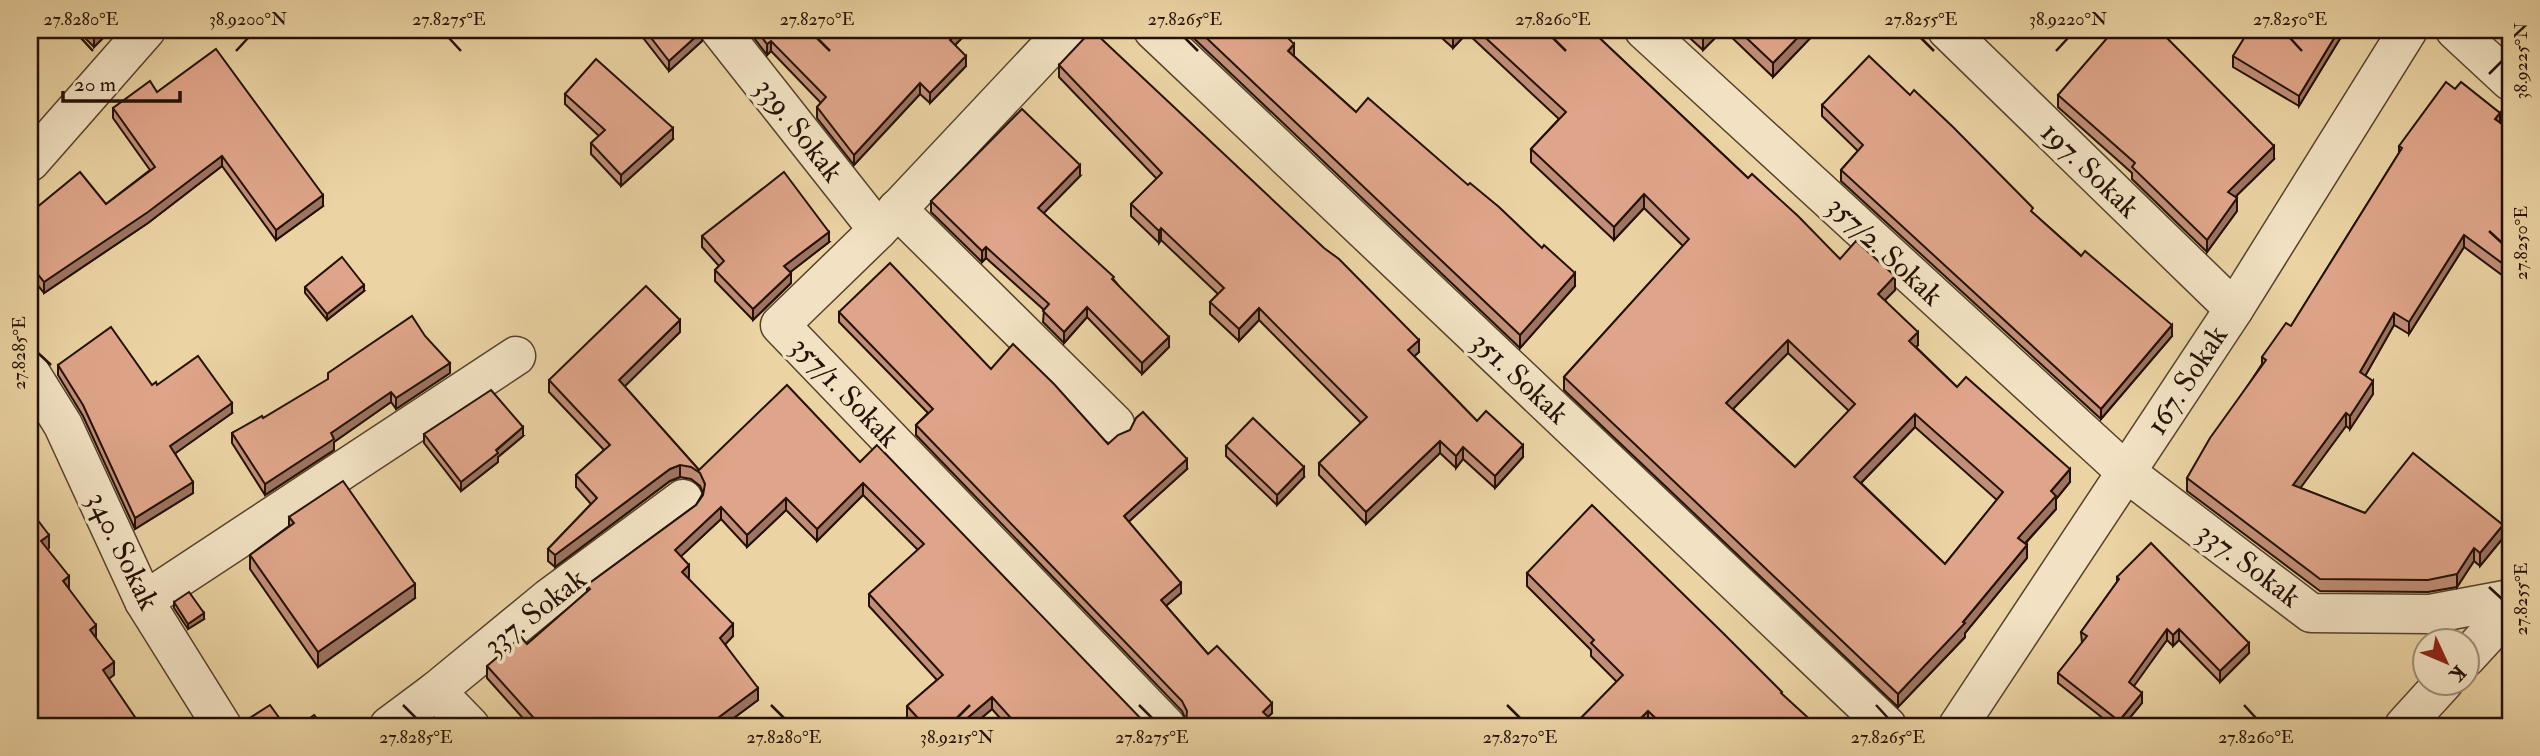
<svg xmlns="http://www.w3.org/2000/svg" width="2540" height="756" viewBox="0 0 2540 756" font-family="'IM FELL Double Pica',serif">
<rect width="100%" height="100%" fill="#ebd3a3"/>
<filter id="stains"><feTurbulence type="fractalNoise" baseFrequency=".00286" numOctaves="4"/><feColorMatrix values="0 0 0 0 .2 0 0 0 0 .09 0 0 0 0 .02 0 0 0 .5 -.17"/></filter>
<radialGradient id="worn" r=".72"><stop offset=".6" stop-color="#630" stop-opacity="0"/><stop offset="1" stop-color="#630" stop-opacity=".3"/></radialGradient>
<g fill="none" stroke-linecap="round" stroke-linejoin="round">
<defs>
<g id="minor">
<path d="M720,30L878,230"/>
<path d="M1066,30L878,230L780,325L1166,726"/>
<path d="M1153,30L1887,726"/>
<path d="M1644,30L2127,473L2311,613L2430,614L2510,599"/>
<path d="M1947,30L2234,309"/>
<path d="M2455,30L2510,81"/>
<path d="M30,162L146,30"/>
<path d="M897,209L1115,424"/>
<path d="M30,372L63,425L144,601L222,726"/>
<path d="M144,601L516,356"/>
<path d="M2466,658L2510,610"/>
<path d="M436,691L470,726"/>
<path d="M389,726L436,691L549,598L683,499"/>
<path d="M1958,726L2234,309L2408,30"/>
<path d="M2404,726L2444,682"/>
</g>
</defs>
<use href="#minor" stroke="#56422c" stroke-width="41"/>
<use href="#minor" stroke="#f2e2c3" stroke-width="38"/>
</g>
<g fill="#c08e77" stroke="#251104" stroke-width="2" fill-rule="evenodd">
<path d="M77,30H111L94,47Z"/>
<path d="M637,30H701L702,41L669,71Z"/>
<path d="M748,30H970L955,45L966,66L930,103L920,94L854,165L817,118V107L821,103L771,51L767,55Z"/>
<path d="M1185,30H1280L1294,56L1356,112L1575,286L1520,348Z"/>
<path d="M1433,30H1591L1748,178L1840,259L1895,290L1885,300L1918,345L1916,347L1957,387L2070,482L2056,499V509L2025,544L2027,558L1965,633V637L1898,707L1564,390V377L1683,246L1644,208L1614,240L1531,162V149L1559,119L1467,33L1453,48ZM1788,353L1849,411L1795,467L1733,409ZM1915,427L1997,500L1945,564L1861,483Z"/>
<path d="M1681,30H1723L1703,50Z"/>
<path d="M1724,30H1818L1773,77Z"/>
<path d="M2341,30V37L2299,106L2233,67V56Z"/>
<path d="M1059,65L1419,352L1414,356L1477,421L1523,457L1495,488L1463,459L1456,468L1440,453L1366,524L1319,475V463L1361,423L1259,320L1239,341L1210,314V302L1218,294L1161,240L1159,243L1131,216V204L1157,179L1059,77Z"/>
<path d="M157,92L323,206L276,240L222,166L148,223L44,293L30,276V213L106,204L150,170L113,118V108Z"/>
<path d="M565,94L673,139L621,186L591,154V143L599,136L565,104Z"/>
<path d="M2058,95L2274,159L2235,197L2237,211L2207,252L2132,179V173L2058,107Z"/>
<path d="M1822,105L2033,213L2172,336L2101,419L1841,181V170L1858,151L1822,116Z"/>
<path d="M2500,123L2510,130V281L2464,247L2409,334L2394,325L2365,376L2373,394L2350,429L2346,426L2300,488L2365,513L2503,538L2480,566L2474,561L2457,587L2428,592L2320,591L2187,491V478L2262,364V357L2291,326L2399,153V146Z"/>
<path d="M1080,176L1043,213L1114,280L1169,347L1142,374L1087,317L1064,343L1043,322L1044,310L986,258L982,262L931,212V201Z"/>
<path d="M702,236L829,242L790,272L791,283L753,320L715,281V270L719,266L702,247Z"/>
<path d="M305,287L364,291L327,320L305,293Z"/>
<path d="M839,312L991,369L1108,444L1187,469L1128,522L1181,593L1166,606L1208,654L1272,713L1268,717L1278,726H1186V720L1182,711L916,435V425L928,413L839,322Z"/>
<path d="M680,332L624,386L699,470L860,462L1148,726H1007L992,709L972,726H915L907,718V706L937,680L869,606V594L918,550L863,495L817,541L786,510L747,547L721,519L681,556L689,577L688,578L733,636L725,644L758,700L723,726H530L487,678V666L527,644L587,592V585L696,505L703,493L700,486L691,479L680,477L670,481L555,567L548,561V549L591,504L576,487V475L604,450L549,392V380Z"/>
<path d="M58,365L152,385H157L232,413L175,453L193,493L135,529L83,416L58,375Z"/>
<path d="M450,373L396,409L391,402L334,442V450L265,495L232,443V433L263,418Z"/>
<path d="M424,434L523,436L498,457V462L461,491L424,443Z"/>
<path d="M1226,446L1304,477L1277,505L1226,456Z"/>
<path d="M289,517L415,598L318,667L250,569V555L289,526Z"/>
<path d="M1527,573L1782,695L1817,726H1651L1648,724L1645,726H1578V721L1617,682L1591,656V650L1527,586Z"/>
<path d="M2117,577L2249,653L2220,682L2179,640L2173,646L2167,640L2133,686L2142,703L2123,726H2113L2058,683V673L2082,643L2081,632L2117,582Z"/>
<path d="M174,602L204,619L188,629L174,608Z"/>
</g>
<g fill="#9c7461" stroke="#251104" stroke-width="2">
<path d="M101,30H111L94,47V37Z"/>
<path d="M960,30H970L950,50V40Z"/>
<path d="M1458,30H1467V33L1453,48V35Z"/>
<path d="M1710,30H1723L1703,50V37Z"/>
<path d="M1805,30H1818L1773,77V63Z"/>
<path d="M2339,30H2341V37L2299,106V96Z"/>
<path d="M702,31V41L669,71V61Z"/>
<path d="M771,41V51L767,55V44Z"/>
<path d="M1294,44V57L1288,51Z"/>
<path d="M966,56V66L930,103V93Z"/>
<path d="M920,83V94L854,165V155Z"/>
<path d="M2500,113V125L2495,119Z"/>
<path d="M673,128V139L621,186V175Z"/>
<path d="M2274,146V159L2228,204V192Z"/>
<path d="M222,156V166L148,223L44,293V282Z"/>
<path d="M1080,165V176L1038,219V208Z"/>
<path d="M1644,194V208L1614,240V227Z"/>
<path d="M323,195V206L276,240V230Z"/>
<path d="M2237,198V211L2207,252V240Z"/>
<path d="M1161,228V240L1159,243V231Z"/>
<path d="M829,232V242L784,277V266Z"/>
<path d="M2464,235V247L2409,334V322Z"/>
<path d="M986,247V258L982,262V251Z"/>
<path d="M791,273V283L753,320V309Z"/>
<path d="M1575,273V286L1520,348V335Z"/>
<path d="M1895,276V290L1878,307V294Z"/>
<path d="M364,285V291L327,320V314Z"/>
<path d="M1087,307V317L1064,343V332Z"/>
<path d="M1259,308V320L1239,341V329Z"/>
<path d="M2394,313V325L2360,385V372Z"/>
<path d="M680,320V332L619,392V380Z"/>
<path d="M2172,325V336L2101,419V409Z"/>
<path d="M1918,332V345L1909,354V341Z"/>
<path d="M1169,337V347L1142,374V363Z"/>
<path d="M1419,340V352L1408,362V350Z"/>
<path d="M1788,340V353L1726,416V403Z"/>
<path d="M450,363V373L396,409V398Z"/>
<path d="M2373,381V394L2350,429V416Z"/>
<path d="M391,392V402L334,442V450L265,495V484L331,433Z"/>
<path d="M232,403V413L170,457V446Z"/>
<path d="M2346,413V426L2293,498V485Z"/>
<path d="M1915,414V427L1854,490V477Z"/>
<path d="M523,427V436L498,457V462L461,491V482Z"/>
<path d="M1440,441V453L1366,524V512Z"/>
<path d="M1523,445V457L1495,488V476Z"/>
<path d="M1463,447V459L1456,468V456Z"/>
<path d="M1187,459V469L1124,526V516Z"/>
<path d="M680,465V477L670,481L555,567V555L670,469Z"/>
<path d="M1304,467V477L1277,505V495Z"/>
<path d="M2070,469V482L2056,499V509L2018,551V538L2051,491Z"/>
<path d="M193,482V493L135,529V518Z"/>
<path d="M863,483V495L817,541V529Z"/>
<path d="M786,498V510L747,547V535Z"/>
<path d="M721,507V519L675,562V550Z"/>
<path d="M2503,525V538L2480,566V553Z"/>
<path d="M49,535V548L41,554V541Z"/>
<path d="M2027,545V558L1965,633V637L1898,707V694L1963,622Z"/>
<path d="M2474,548V561L2457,587V574Z"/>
<path d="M689,565V577L682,584V572Z"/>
<path d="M69,576V589L63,581Z"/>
<path d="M1181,583V593L1161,610V600Z"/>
<path d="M415,584V598L318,667V652Z"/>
<path d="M204,613V619L188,629V624Z"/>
<path d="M733,624V636L720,650V638Z"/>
<path d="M96,625V638L90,630Z"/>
<path d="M2167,629V640L2129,693V682Z"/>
<path d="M2179,629V640L2173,646V635Z"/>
<path d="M2249,643V653L2220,682V671Z"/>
<path d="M114,662V675L103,683V670Z"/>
<path d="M758,688V700L723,726H707Z"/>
<path d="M2142,693V703L2123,726H2119V721Z"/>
<path d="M992,697V709L972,726H958Z"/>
<path d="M1272,703V713L1263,722V712Z"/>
<path d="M1648,711V724L1645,726H1633Z"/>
</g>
<g fill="#dfa58a" stroke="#251104" stroke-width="2" fill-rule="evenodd">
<path d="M86,30H101L94,37Z"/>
<path d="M645,30H701L702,31L669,61Z"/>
<path d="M756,30H960L950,40L966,56L930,93L920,83L854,155L817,107L826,97L771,41L767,44Z"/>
<path d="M1092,30L1324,248L1339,259L1419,340L1408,350L1477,421L1486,411L1523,445L1495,476L1463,447L1456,456L1440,441L1366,512L1319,463L1367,417L1259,308L1239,329L1210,302L1224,288L1161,228L1159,231L1131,204L1162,173L1059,65Z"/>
<path d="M1198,30H1280L1294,44L1288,51L1356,112L1368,98L1468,185L1470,183L1499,207L1542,248L1544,245L1575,273L1520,335Z"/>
<path d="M1448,30H1458L1453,35Z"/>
<path d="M1477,30H1591L1748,178L1752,174L1798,216L1840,259L1856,241L1895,276L1878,294L1918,332L1909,341L1957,387L1966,377L2070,469L2051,491L2056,496L2018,538L2027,545L1963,622L1965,623L1898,694L1564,377L1689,239L1644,194L1614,227L1531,149L1566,112ZM1788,340L1855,404L1795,467L1726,403ZM1915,414L2003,492L1945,564L1854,477Z"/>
<path d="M1695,30H1710L1703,37Z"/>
<path d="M1738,30H1805L1773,63Z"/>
<path d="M2114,30H2159L2274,146L2228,192L2237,198L2207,240L2132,167L2135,163L2058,95Z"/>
<path d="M2249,30H2339L2299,96L2233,56Z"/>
<path d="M216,49L323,195L276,230L222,156L148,212L44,282L30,265V213L80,172L106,204L155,167L113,108L150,81L157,92Z"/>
<path d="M1869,56L1910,95L1914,90L1953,127L2033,208L2031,211L2081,256L2085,251L2172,325L2101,409L1841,170L1863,145L1822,105Z"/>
<path d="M596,59L673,128L621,175L591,143L605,130L565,94Z"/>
<path d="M2446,82L2455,89L2461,82L2500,113L2495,119L2510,130V269L2464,235L2409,322L2394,313L2360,372L2373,381L2350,416L2346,413L2293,485L2365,513L2413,453L2503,525L2480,553L2474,548L2457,574L2428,580L2320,579L2187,478L2210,438L2266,360L2262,357L2286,323L2291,326L2402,148L2399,146Z"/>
<path d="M1022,109L1080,165L1038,208L1114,277L1112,279L1169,337L1142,363L1087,307L1064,332L1043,311L1049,304L986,247L982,251L931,201Z"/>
<path d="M784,172L829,232L784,266L791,273L753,309L715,270L724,261L702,236Z"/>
<path d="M342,257L364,285L327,314L305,287Z"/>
<path d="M890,263L991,369L1013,344L1054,384L1108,444L1118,435L1130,430L1136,418L1143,412L1187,459L1124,516L1181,583L1161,600L1208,654L1217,646L1272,703L1263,712L1278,726H1188L1186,724L1187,711L1182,701L916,425L933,409L839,312Z"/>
<path d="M646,286L680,320L619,380L699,470L787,385L860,462L877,445L1148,726H1018L992,697L958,726H925L907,706L943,675L869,594L924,544L863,483L817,529L786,498L747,535L721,507L675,550L689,565L682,572L733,624L720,638L758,688L707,726H541L487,666L521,637L527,644L590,589L587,585L696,505L703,495L705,484L700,473L691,467L680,465L670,469L555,555L548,549L597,498L576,475L610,445L549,380Z"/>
<path d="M412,316L425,336L450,363L396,398L391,392L331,433L334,439L265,484L232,433L262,416L263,418L328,379V373Z"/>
<path d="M111,327L152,385L156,382L157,385L198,356L232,403L170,446L193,482L135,518L83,405L58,365Z"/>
<path d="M491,390L523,427L496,450L498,453L461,482L424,434Z"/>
<path d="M1253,418L1304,467L1277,495L1226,446Z"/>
<path d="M343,481L415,584L318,652L250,555L294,523L289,517Z"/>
<path d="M1592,505L1723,633L1782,692L1781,693L1817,726H1664L1648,711L1633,726H1584L1578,721L1623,675L1591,643L1594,640L1527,573Z"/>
<path d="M30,510L49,535L41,541L69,576L63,581L96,625L90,630L114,662L103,670L141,726H30Z"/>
<path d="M2151,543L2249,643L2220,671L2179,629L2173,635L2167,629L2129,682L2142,693L2119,721L2058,673L2087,636L2081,632L2119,579L2117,577Z"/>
<path d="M189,592L204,613L188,624L174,602Z"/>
<path d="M270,705L285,726H240L242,723Z"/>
<path d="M314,715L323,726H299Z"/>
</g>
<path fill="none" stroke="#251104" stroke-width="2.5" d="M81,38L93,51M449,38L461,51M817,38L830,51M1185,38L1198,51M1553,38L1566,51M1921,38L1934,51M2290,38L2302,51M236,51L248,38M2056,51L2068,38M2489,74L2502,61M2489,231L2502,243M38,353L51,365M2489,587L2502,599M403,705L416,718M771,705L784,718M1139,705L1152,718M1507,705L1520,718M1876,705L1888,718M2244,705L2256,718M957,718L970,705"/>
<g text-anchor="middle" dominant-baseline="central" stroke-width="7" stroke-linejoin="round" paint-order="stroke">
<g font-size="30" fill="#251104" stroke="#f2e2c3">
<text transform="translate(799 130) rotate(52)">339. Sokak</text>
<text transform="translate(2090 170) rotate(44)">197. Sokak</text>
<text transform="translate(1885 251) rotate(43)">357/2. Sokak</text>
<text transform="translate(1520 378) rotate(43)">351. Sokak</text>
<text transform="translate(2187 380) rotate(-57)">167. Sokak</text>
<text transform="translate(845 392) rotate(46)">357/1. Sokak</text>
<text transform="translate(123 551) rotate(64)">340. Sokak</text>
<text transform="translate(2249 565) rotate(37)">337. Sokak</text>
<text transform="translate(535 612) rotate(-38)">337. Sokak</text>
</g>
</g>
<rect width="2540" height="756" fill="none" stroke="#ebd3a3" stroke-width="77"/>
<g transform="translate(2446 662) rotate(134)"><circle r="33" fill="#f2e2c3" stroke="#a08e77" stroke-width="2"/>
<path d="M0-5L12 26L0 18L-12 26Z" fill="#8f2418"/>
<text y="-10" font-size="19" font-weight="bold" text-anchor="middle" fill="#251104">K</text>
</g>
<path d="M63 91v10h117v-10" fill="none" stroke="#251104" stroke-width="3.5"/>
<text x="74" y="91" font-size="21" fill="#251104" stroke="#f2e2c3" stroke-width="5" paint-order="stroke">20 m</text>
<rect x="38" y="38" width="2464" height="680" fill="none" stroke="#251104" stroke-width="2.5"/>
<g font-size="18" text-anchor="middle" fill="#251104">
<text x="81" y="25">27.8280°E</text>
<text x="248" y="25">38.9200°N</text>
<text x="449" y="25">27.8275°E</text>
<text x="817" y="25">27.8270°E</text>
<text x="1185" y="25">27.8265°E</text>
<text x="1553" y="25">27.8260°E</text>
<text x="1921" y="25">27.8255°E</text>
<text x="2068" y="25">38.9220°N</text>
<text x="2290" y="25">27.8250°E</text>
<text transform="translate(2521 61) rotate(-90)" y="6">38.9225°N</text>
<text transform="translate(2521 243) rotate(-90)" y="6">27.8250°E</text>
<text transform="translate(19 353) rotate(-90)" y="6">27.8285°E</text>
<text transform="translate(2521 599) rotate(-90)" y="6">27.8255°E</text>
<text x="416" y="743">27.8285°E</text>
<text x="784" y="743">27.8280°E</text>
<text x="957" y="743">38.9215°N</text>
<text x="1152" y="743">27.8275°E</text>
<text x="1520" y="743">27.8270°E</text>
<text x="1888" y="743">27.8265°E</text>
<text x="2256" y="743">27.8260°E</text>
</g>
<rect width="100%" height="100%" filter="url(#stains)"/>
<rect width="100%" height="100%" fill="url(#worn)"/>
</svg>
